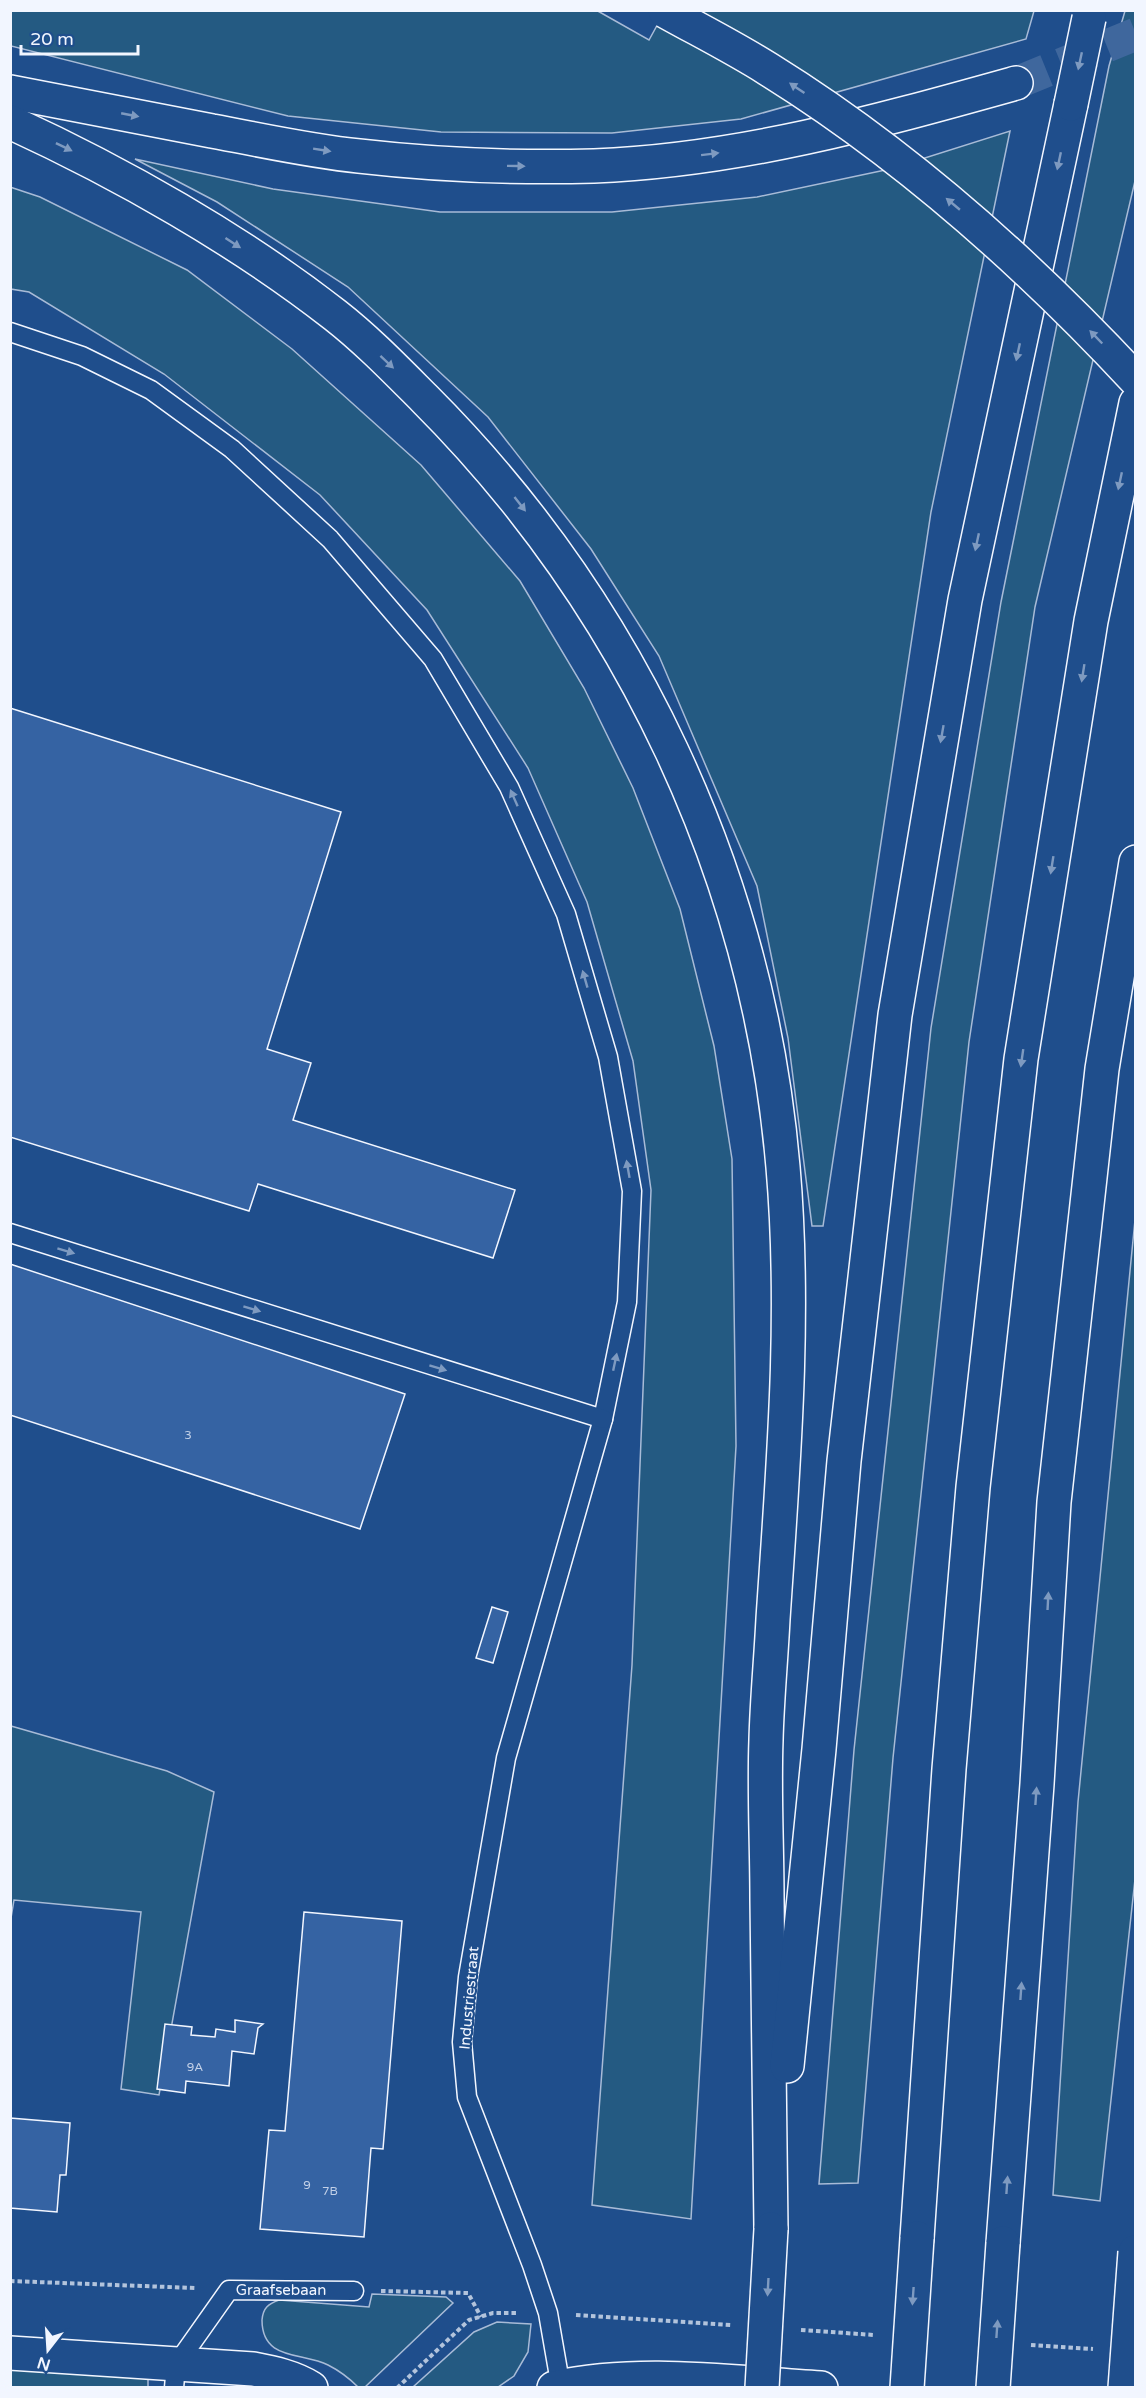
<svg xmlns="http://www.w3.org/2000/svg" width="1146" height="2398" viewBox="0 0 1146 2398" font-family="'Varela Round',sans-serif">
<rect width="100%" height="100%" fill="#1f4e8c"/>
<g fill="#245a82" stroke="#a8bbd7" stroke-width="1.5">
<path d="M596,10L649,40L665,11H1034L1026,39L741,119L612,133L441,132L288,116L11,46L10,11Z"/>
<path d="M1125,11H1135V181L1035,607L969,1042L893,1758L858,2183L819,2184L854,1750L931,1028L1001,602L1109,66Z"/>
<path d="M1010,131L931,512L823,1226H812L788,1038L757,886L659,656L591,549L488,417L348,287L217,202L135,159L273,189L440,212H612L757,197L890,169Z"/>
<path d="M10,187L40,197L187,270L292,349L421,465L520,581L584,688L633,788L680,909L714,1046L732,1159L736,1446L691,2219L592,2205L632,1665L651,1190L633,1061L587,902L528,768L427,610L320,495L164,374L29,292L11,289Z"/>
<path d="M1135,1220L1136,1870L1100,2201L1053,2195L1078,1802Z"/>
<path d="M11,1726L167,1771L214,1792L159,2095L121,2089L141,1912L14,1900L11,1918Z"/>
<path d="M372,2294L446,2297L453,2303L365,2387H358C349,2378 340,2371 328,2365C302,2352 262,2361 262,2320C263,2308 268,2304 279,2300L369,2307Z"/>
<path d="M497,2322L531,2324L528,2352L514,2376L498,2387H413L474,2332Z"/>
<path d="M10,2366L148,2374V2387H11Z"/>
</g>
<g fill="#3563a3" stroke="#f2f6ff" stroke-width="1.5">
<path d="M10,708L341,812L267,1049L311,1063L293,1120L515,1190L493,1258L258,1184L249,1211L10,1137Z"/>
<path d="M10,1264L405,1394L360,1529L10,1415Z"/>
<path d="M492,1607L508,1612L493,1663L476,1658Z"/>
<path d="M304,1912L402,1921L383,2149L371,2148L364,2237L260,2229L269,2130L285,2131Z"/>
<path d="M235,2020L263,2024L258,2028L254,2054L232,2051L229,2086L186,2081L185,2093L157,2089L165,2024L192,2027L191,2035L215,2037L216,2029L235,2032Z"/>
<path d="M10,2118L70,2123L66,2175H60L57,2212L10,2208Z"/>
</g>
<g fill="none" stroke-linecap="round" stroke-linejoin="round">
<path stroke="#3f679d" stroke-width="33" stroke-dasharray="33 16" stroke-linecap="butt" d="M1016,83L1136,34"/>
<defs>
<g id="service">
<path d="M10,332L82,356L151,390L232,449L330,539L433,659L509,787L566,914L608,1057L632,1191L627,1302L603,1419L506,1758L468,1977L462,2042L467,2097L532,2265L548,2313L561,2388"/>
<path d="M10,1233L603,1419"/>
<path d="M174,2388L176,2365L229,2290L354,2291"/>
</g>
<path id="minor" d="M10,2353L253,2369C274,2373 293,2377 311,2388"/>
<path id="secondary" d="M554,2388C641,2369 733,2383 821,2388"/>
<g id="motorway">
<path d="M10,92C78,105 145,118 212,131C261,140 309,151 359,156C437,165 516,168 594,166C741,160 876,122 1016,83"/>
<path d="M10,122C121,173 239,240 335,315C367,340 396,370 424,398C631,605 758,876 783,1167C796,1317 783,1469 773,1619C771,1659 767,1700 766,1740C764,1793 767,1846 767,1899C769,2009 770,2119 771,2229"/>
<path d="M787,2066L819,1749L844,1461L895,1015L965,600L1071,104"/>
<path d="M917,2238L949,1769L973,1487L1021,1059L1091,621L1136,403"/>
<path d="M1003,2243L1037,1784L1054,1502L1102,1069L1136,862"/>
</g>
</defs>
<use href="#service" stroke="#f2f6ff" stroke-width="21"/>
<use href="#minor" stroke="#f2f6ff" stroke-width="36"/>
<use href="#secondary" stroke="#f2f6ff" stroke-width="36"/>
<use href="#motorway" stroke="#f2f6ff" stroke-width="36"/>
<g stroke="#b3c4dc" stroke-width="4" stroke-dasharray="4.5 3" stroke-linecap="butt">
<path d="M10,2281L195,2288"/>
<path d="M381,2291L468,2293L481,2317"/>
<path d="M576,2315L731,2325"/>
<path d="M801,2330L874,2335"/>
<path d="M1031,2345L1093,2349"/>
<path d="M397,2388L469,2320L493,2313H518"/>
</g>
<use href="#service" stroke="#1f4e8c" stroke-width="18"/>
<use href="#minor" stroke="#1f4e8c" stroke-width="33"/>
<use href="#secondary" stroke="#1f4e8c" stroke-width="33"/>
<use href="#motorway" stroke="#1f4e8c" stroke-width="33"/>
<defs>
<g id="motorway-bridge">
<path d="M665,11C699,30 735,48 768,69C905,154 1026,262 1136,380"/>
<path d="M1071,104L1089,18"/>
<path d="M762,2388L771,2229"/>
<path d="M907,2388L917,2238"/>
<path d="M993,2388L1003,2243"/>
<path d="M1125,2388L1135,2252"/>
</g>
</defs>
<use href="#motorway-bridge" stroke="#f2f6ff" stroke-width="36" stroke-linecap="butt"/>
<use href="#motorway-bridge" stroke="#1f4e8c" stroke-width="33"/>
</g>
<defs><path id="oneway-solid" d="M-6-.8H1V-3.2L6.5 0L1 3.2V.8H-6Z" transform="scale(1.5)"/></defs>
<g fill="#7e9ac0">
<use href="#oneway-solid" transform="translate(1080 61) rotate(102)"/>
<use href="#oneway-solid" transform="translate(797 88) rotate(-146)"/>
<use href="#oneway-solid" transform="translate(130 115) rotate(11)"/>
<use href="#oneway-solid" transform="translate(64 147) rotate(26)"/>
<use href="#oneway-solid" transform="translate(322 150) rotate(9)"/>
<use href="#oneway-solid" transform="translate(710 154) rotate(-7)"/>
<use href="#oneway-solid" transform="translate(1059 161) rotate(102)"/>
<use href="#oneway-solid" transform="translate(516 166) rotate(1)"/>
<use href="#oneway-solid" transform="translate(953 204) rotate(-140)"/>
<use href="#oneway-solid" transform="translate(233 243) rotate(33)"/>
<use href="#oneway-solid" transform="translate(1096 337) rotate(-134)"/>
<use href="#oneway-solid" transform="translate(1018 352) rotate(102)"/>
<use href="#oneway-solid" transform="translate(387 362) rotate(43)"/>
<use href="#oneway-solid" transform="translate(1120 481) rotate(102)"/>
<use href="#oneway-solid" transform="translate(520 504) rotate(52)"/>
<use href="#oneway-solid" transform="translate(977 542) rotate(102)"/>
<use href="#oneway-solid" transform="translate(1083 673) rotate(99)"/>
<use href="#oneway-solid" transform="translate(942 734) rotate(100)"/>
<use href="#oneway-solid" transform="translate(514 798) rotate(-114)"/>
<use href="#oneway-solid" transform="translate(1052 865) rotate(99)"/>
<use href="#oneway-solid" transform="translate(585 979) rotate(-106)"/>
<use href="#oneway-solid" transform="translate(1022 1058) rotate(98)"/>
<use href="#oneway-solid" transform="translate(628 1169) rotate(-100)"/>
<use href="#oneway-solid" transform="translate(66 1251) rotate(17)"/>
<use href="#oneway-solid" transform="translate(252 1309) rotate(17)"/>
<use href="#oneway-solid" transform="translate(615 1362) rotate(-78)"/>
<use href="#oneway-solid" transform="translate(438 1368) rotate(17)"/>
<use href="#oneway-solid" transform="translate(1048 1601) rotate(-87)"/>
<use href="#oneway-solid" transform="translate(1036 1796) rotate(-86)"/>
<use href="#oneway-solid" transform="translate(1021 1991) rotate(-86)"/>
<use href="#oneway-solid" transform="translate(1007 2185) rotate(-86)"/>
<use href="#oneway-solid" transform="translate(768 2287) rotate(93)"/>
<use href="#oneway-solid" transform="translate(913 2296) rotate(94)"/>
<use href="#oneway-solid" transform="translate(997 2329) rotate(-86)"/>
</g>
<g text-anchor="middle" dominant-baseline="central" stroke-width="4.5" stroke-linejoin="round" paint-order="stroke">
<g font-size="12" fill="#c3d1e8">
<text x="188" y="1435">3</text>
<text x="195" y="2067">9A</text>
<text x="307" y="2185">9</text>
<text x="330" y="2191">7B</text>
</g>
<g font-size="15" fill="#f2f6ff" stroke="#1f4e8c">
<text transform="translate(469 1998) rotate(-85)">Industriestraat</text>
<text x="281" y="2290">Graafsebaan</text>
</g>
</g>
<rect width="1146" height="2398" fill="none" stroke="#f2f6ff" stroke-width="24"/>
<g transform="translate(48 2350) rotate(197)" stroke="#1f4e8c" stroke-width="4.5" paint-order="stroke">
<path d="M0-4.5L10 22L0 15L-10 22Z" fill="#f2f6ff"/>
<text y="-9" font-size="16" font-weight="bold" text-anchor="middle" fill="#f2f6ff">N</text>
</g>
<path d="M21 45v9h117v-9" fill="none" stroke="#f2f6ff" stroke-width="3"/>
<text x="30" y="45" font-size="18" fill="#f2f6ff" stroke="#1f4e8c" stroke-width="4.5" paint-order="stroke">20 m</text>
</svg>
